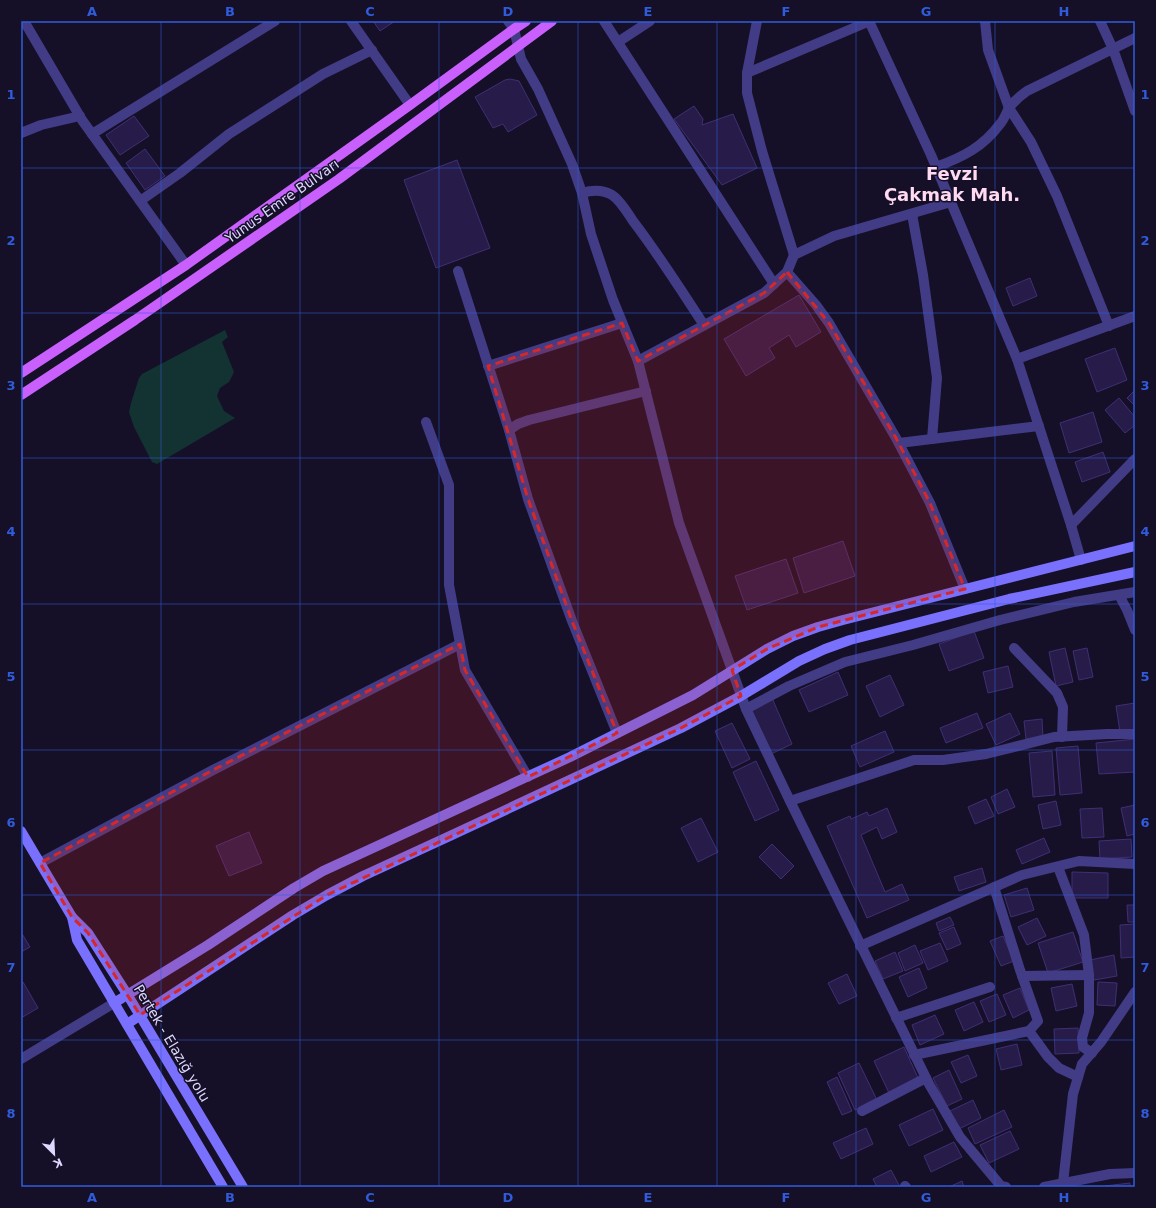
<svg xmlns="http://www.w3.org/2000/svg" width="1156" height="1208" viewBox="0 0 1156 1208" font-family="'DejaVu Sans',sans-serif">
<rect width="100%" height="100%" fill="#151028"/>
<path fill="#133232" d="M225,330L228,337L222,342L234,372L229,382L220,388L217,396L224,411L235,418L157,464L152,462L134,427L129,412L131,403L139,378L142,374Z"/>
<g fill="#271c49" stroke="#3f2f74">
<path d="M373,21H395L380,31Z"/>
<path d="M510,79L519,81L537,115L508,132L503,124L493,128L475,97L505,80Z"/>
<path d="M694,106L703,119L702,125L733,114L757,168L722,185L674,119Z"/>
<path d="M134,116L149,136L120,155L106,135Z"/>
<path d="M145,149L165,176L145,190L126,163Z"/>
<path d="M457,160L490,248L436,268L404,180Z"/>
<path d="M1030,278L1037,296L1013,306L1006,288Z"/>
<path d="M799,295L821,332L796,347L789,335L769,348L775,358L746,376L724,339Z"/>
<path d="M1115,348L1127,380L1097,392L1085,359Z"/>
<path d="M1135,390V406L1127,398Z"/>
<path d="M1119,398L1135,417V425L1125,433L1105,410Z"/>
<path d="M1093,412L1102,442L1069,453L1060,423Z"/>
<path d="M1103,452L1110,472L1082,482L1075,462Z"/>
<path d="M843,541L855,576L804,593L793,558Z"/>
<path d="M786,559L798,593L747,610L735,576Z"/>
<path d="M974,631L984,658L949,671L939,644Z"/>
<path d="M1065,648L1073,682L1056,686L1049,652Z"/>
<path d="M1087,648L1093,677L1079,680L1073,651Z"/>
<path d="M1008,666L1013,687L988,693L983,672Z"/>
<path d="M838,672L848,695L809,712L799,690Z"/>
<path d="M890,675L904,705L880,717L866,686Z"/>
<path d="M772,698L792,744L771,754L751,708Z"/>
<path d="M1135,703V730L1120,732L1116,706Z"/>
<path d="M977,713L983,728L946,743L940,728Z"/>
<path d="M1010,713L1020,734L996,745L986,724Z"/>
<path d="M1042,719L1043,738L1026,739L1024,721Z"/>
<path d="M732,723L750,759L732,768L715,731Z"/>
<path d="M885,731L894,752L860,767L851,746Z"/>
<path d="M1135,739V772L1099,774L1096,743Z"/>
<path d="M1078,746L1082,793L1060,795L1056,748Z"/>
<path d="M1052,751L1055,795L1033,797L1029,753Z"/>
<path d="M756,761L779,810L755,821L733,772Z"/>
<path d="M1007,789L1015,807L998,814L991,797Z"/>
<path d="M986,799L994,816L975,824L968,807Z"/>
<path d="M1056,801L1061,825L1043,829L1038,805Z"/>
<path d="M1135,805V834L1127,836L1121,808Z"/>
<path d="M887,808L897,832L882,839L877,827L861,835L885,892L902,884L909,900L867,918L827,826L850,816L851,819L867,812L869,816Z"/>
<path d="M1102,808L1104,837L1082,838L1080,809Z"/>
<path d="M701,818L718,852L698,862L681,828Z"/>
<path d="M249,832L262,863L229,876L216,846Z"/>
<path d="M1044,838L1050,852L1022,864L1016,850Z"/>
<path d="M1131,839L1132,857L1100,859L1099,841Z"/>
<path d="M772,844L794,866L781,879L759,857Z"/>
<path d="M982,868L986,882L959,891L954,877Z"/>
<path d="M1072,872L1108,873V898H1072Z"/>
<path d="M1027,888L1034,910L1011,917L1004,895Z"/>
<path d="M1127,905H1135V922H1128Z"/>
<path d="M950,917L954,925L939,931L936,923Z"/>
<path d="M1037,918L1046,936L1027,945L1018,927Z"/>
<path d="M1135,924V957L1121,958L1120,925Z"/>
<path d="M954,927L961,944L947,950L939,933Z"/>
<path d="M21,932L30,947L21,952Z"/>
<path d="M1073,932L1083,962L1048,973L1038,943Z"/>
<path d="M1003,936L1014,961L1001,966L990,941Z"/>
<path d="M940,943L948,961L928,970L920,951Z"/>
<path d="M915,945L923,963L905,971L898,953Z"/>
<path d="M895,952L903,971L883,979L875,961Z"/>
<path d="M1114,955L1117,976L1094,980L1090,960Z"/>
<path d="M919,968L927,988L908,997L899,977Z"/>
<path d="M847,974L857,996L839,1004L828,983Z"/>
<path d="M23,982L38,1008L21,1018V983Z"/>
<path d="M1098,982L1117,983L1115,1006L1097,1005Z"/>
<path d="M1072,984L1077,1006L1056,1011L1051,988Z"/>
<path d="M1020,988L1029,1010L1013,1018L1003,995Z"/>
<path d="M997,994L1006,1015L989,1022L980,1001Z"/>
<path d="M974,1002L983,1022L964,1031L955,1010Z"/>
<path d="M935,1015L944,1034L920,1045L912,1025Z"/>
<path d="M1078,1028L1079,1053L1055,1054L1054,1029Z"/>
<path d="M1017,1044L1022,1065L1001,1070L996,1049Z"/>
<path d="M904,1047L919,1080L889,1093L874,1061Z"/>
<path d="M968,1055L977,1076L961,1083L951,1062Z"/>
<path d="M859,1063L877,1100L855,1110L838,1073Z"/>
<path d="M949,1070L962,1099L947,1106L933,1078Z"/>
<path d="M837,1077L852,1111L842,1115L827,1082Z"/>
<path d="M973,1100L981,1118L959,1129L950,1111Z"/>
<path d="M933,1109L943,1130L909,1146L899,1125Z"/>
<path d="M1004,1110L1012,1127L975,1144L968,1128Z"/>
<path d="M866,1128L873,1144L841,1159L833,1143Z"/>
<path d="M1010,1131L1019,1149L989,1163L980,1145Z"/>
<path d="M954,1142L962,1157L931,1172L924,1156Z"/>
<path d="M891,1170L900,1187H877L873,1179Z"/>
<path d="M962,1181L964,1187H949Z"/>
<path d="M1130,1183V1187H1105V1186Z"/>
</g>
<g fill="none" stroke-linecap="round" stroke-linejoin="round">
<g stroke="#423c86" stroke-width="10">
<path d="M24,21L82,120L186,265"/>
<path d="M351,21L410,105"/>
<path d="M604,21L774,284"/>
<path d="M757,21L747,73V93L762,151L794,255"/>
<path d="M869,21L931,155L1017,359L1071,525L1081,560"/>
<path d="M985,21L988,50L1009,108L1031,142L1057,196L1109,326"/>
<path d="M1100,21L1113,49L1135,111"/>
<path d="M618,42L650,21"/>
<path d="M747,73L870,21"/>
<path d="M21,133L41,125L80,116"/>
<path d="M92,134L275,21"/>
<path d="M936,167C963,157 983,147 1000,124C1004,120 1006,113 1009,108C1014,101 1020,96 1027,91L1135,38"/>
<path d="M582,193C592,190 602,189 612,195C620,200 627,212 633,221C659,255 681,290 704,325"/>
<path d="M140,201L180,173L229,134L323,74L372,50"/>
<path d="M912,214L923,275L937,378L932,439"/>
<path d="M458,271L509,430"/>
<path d="M787,272L816,305L829,323L896,438L930,503L965,589"/>
<path d="M1017,359L1135,316"/>
<path d="M638,361L764,293L787,272L794,255L834,236L951,202"/>
<path d="M488,366L622,323"/>
<path d="M426,422L449,485V585L465,670L528,777"/>
<path d="M899,443L1039,426"/>
<path d="M1071,525L1135,459"/>
<path d="M1119,595L1127,610L1135,630"/>
<path d="M1014,648L1057,693L1063,707L1062,737"/>
<path d="M746,709L789,686L845,662L913,645L1000,620L1074,602L1135,592"/>
<path d="M617,733L572,621L528,499L509,430L518,424L529,420L646,391"/>
<path d="M790,801L914,760H943L986,754L1054,737L1107,734H1135"/>
<path d="M40,863L213,770L460,644"/>
<path d="M1058,867L1084,935L1089,975V1013L1082,1038L1083,1047L1092,1053"/>
<path d="M994,887L1020,970L1038,1021L1029,1031"/>
<path d="M860,946L1022,875L1079,861L1135,864"/>
<path d="M1022,976L1089,975"/>
<path d="M896,1018L990,987"/>
<path d="M914,1055L1029,1031L1048,1057L1059,1068L1078,1077"/>
<path d="M21,1059L114,1003"/>
<path d="M862,1111L926,1078"/>
<path d="M1063,1183L1073,1094L1082,1064L1101,1042L1135,992"/>
<path d="M905,1186L906,1187"/>
</g>
<g stroke="#423c86" stroke-width="10">
<path d="M508,21L514,29L521,59L538,89L572,164L582,193L591,234L613,300L638,361L679,523L746,709L790,801L929,1084L960,1137L1001,1186L1006,1187"/>
<path d="M1044,1187L1110,1174L1135,1173"/>
</g>
<g stroke="#7970fd" stroke-width="10">
<path d="M21,831L72,917L88,933L127,994L243,1187"/>
<path d="M72,917L77,940L223,1187"/>
<path d="M114,1003L208,945L294,888L323,871L570,757L693,695L767,649L793,636L818,627L843,620L1135,546"/>
<path d="M127,1024L293,915L327,895L363,876L452,835L681,728L741,696L799,661L825,649L850,640L1009,599L1135,572"/>
</g>
<g stroke="#c960fd" stroke-width="10">
<path d="M21,373L186,265L410,105L514,29L526,21"/>
<path d="M21,395L135,320L339,179L552,21"/>
</g>
</g>
<path fill="#d62828" fill-opacity="0.2" stroke="#d62828" stroke-width="3" stroke-dasharray="8 5" stroke-linejoin="round" d="M787,272L829,323L896,438L930,503L965,589L818,627L767,649L732,670L741,696L681,728L327,895L140,1015L88,933L72,917L40,863L213,770L460,644L465,670L528,777L617,733L572,621L528,499L488,366L622,323L638,361L764,293Z"/>
<path fill="none" stroke="#305cdc" stroke-width="1" stroke-opacity="0.55" d="M161,21V1187M300,21V1187M439,21V1187M578,21V1187M717,21V1187M856,21V1187M995,21V1187M21,168H1135M21,313H1135M21,458H1135M21,604H1135M21,750H1135M21,895H1135M21,1040H1135"/>
<g text-anchor="middle" dominant-baseline="central" stroke-width="3" stroke-linejoin="round" paint-order="stroke">
<g font-size="14" fill="#ded8ff" stroke="#151028">
<text transform="translate(282 201) rotate(-35)">Yunus Emre Bulvarı</text>
<text transform="translate(172 1043) rotate(59)">Pertek - Elazığ yolu</text>
</g>
<g font-size="18" font-weight="bold" fill="#ffdaf0" stroke="#151028">
<text x="952" y="173">Fevzi<tspan x="952" dy="21">Çakmak Mah.</tspan></text>
</g>
</g>
<rect width="1156" height="1208" fill="none" stroke="#151028" stroke-width="44"/>
<g transform="translate(54 1154) rotate(156)" stroke="#151028" stroke-width="3" paint-order="stroke">
<path d="M0-3L7 15L0 10L-7 15Z" fill="#ded8ff"/>
<text y="-6" font-size="11" font-weight="bold" text-anchor="middle" fill="#ded8ff">K</text>
</g>
<rect x="22" y="22" width="1112" height="1164" fill="none" stroke="#305cdc" stroke-width="1.5"/>
<g font-size="13" text-anchor="middle" font-weight="bold" fill="#305cdc">
<text x="92" y="16">A</text>
<text x="230" y="16">B</text>
<text x="370" y="16">C</text>
<text x="508" y="16">D</text>
<text x="648" y="16">E</text>
<text x="786" y="16">F</text>
<text x="926" y="16">G</text>
<text x="1064" y="16">H</text>
<text x="11" y="99">1</text>
<text x="1145" y="99">1</text>
<text x="11" y="245">2</text>
<text x="1145" y="245">2</text>
<text x="11" y="390">3</text>
<text x="1145" y="390">3</text>
<text x="11" y="536">4</text>
<text x="1145" y="536">4</text>
<text x="11" y="681">5</text>
<text x="1145" y="681">5</text>
<text x="11" y="827">6</text>
<text x="1145" y="827">6</text>
<text x="11" y="972">7</text>
<text x="1145" y="972">7</text>
<text x="11" y="1118">8</text>
<text x="1145" y="1118">8</text>
<text x="92" y="1202">A</text>
<text x="230" y="1202">B</text>
<text x="370" y="1202">C</text>
<text x="508" y="1202">D</text>
<text x="648" y="1202">E</text>
<text x="786" y="1202">F</text>
<text x="926" y="1202">G</text>
<text x="1064" y="1202">H</text>
</g>
</svg>
